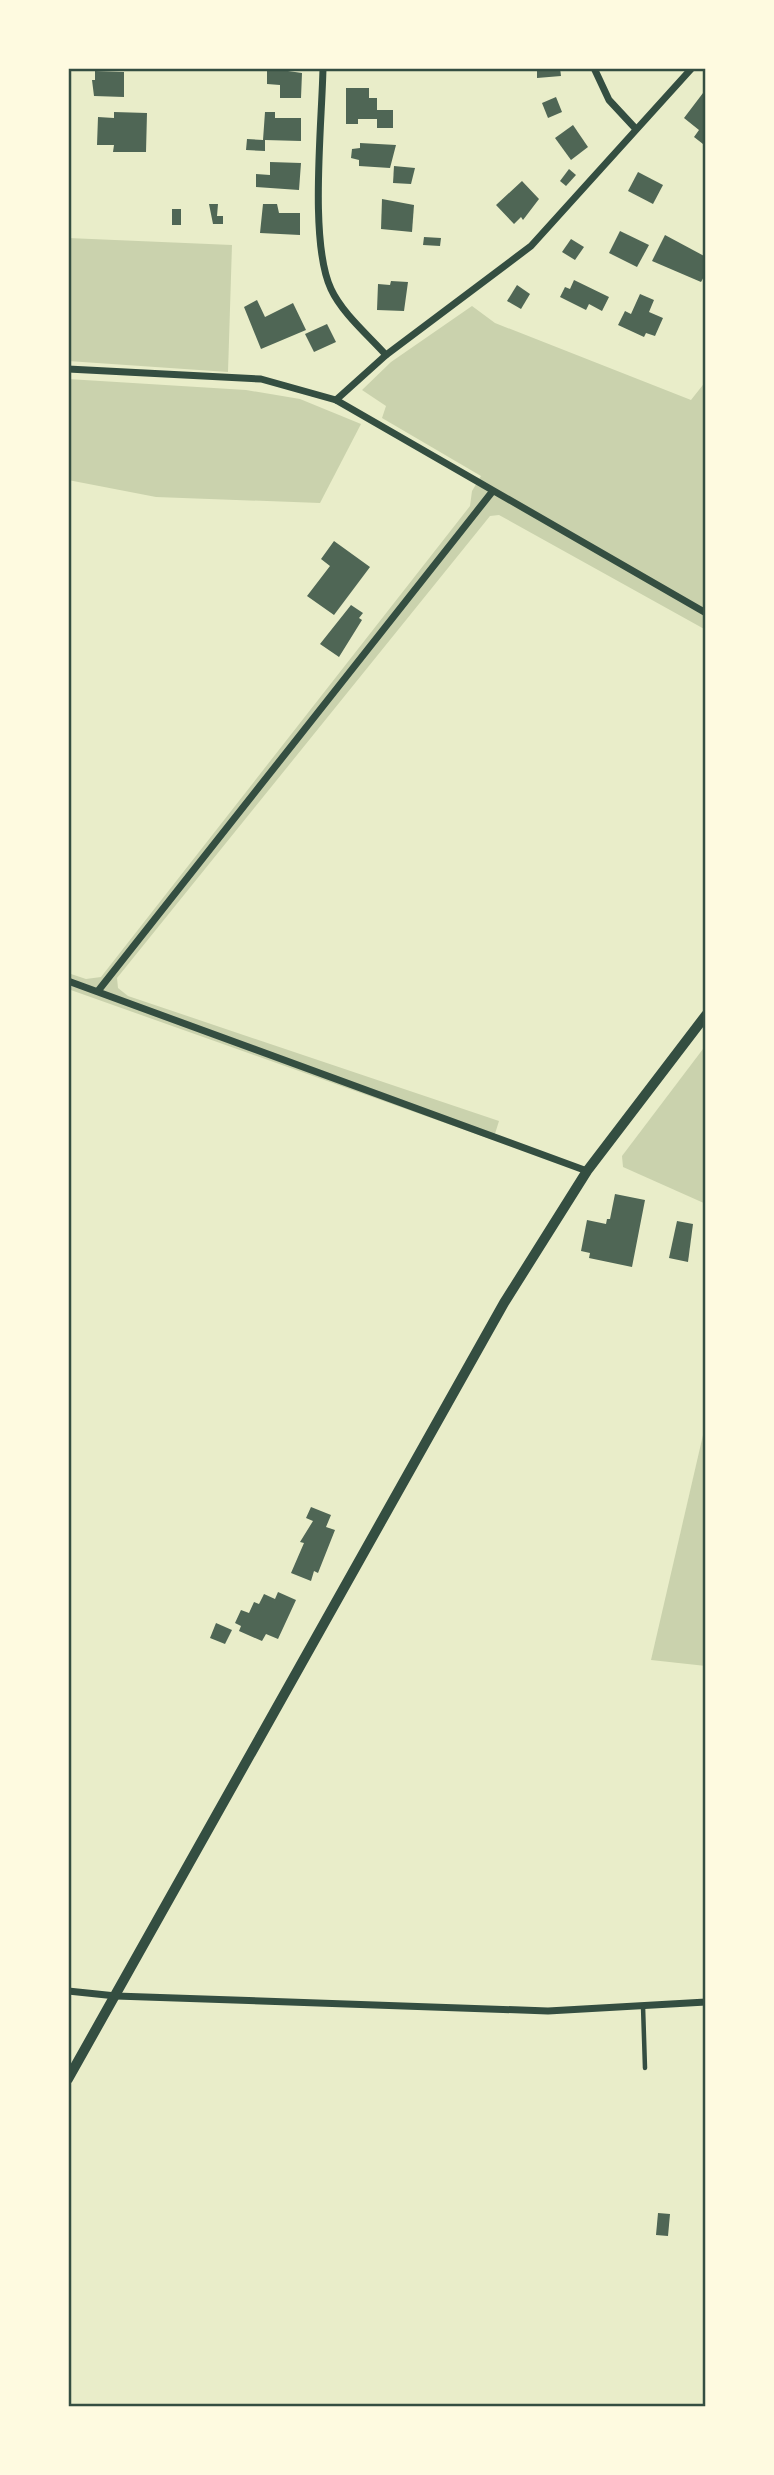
<svg xmlns="http://www.w3.org/2000/svg" width="774" height="2475" viewBox="0 0 774 2475" font-family="'PT Serif',serif">
<rect width="100%" height="100%" fill="#e9edc9"/>
<g fill="#cad2ad">
<path d="M68,238L232,245L228,372L68,361Z"/>
<path d="M472,306L495,323L691,400L706,381V630L499,515L490,516L117,978L118,988L128,996L499,1121L493,1140L68,989V973L86,979L101,977L470,506L472,491L481,476L382,418L386,406L362,390L391,362Z"/>
<path d="M68,379L246,390L300,399L361,424L320,503L156,497L68,480Z"/>
<path d="M706,1045V1204L623,1167L622,1156Z"/>
<path d="M706,1422V1666L651,1660Z"/>
</g>
<g fill="#4f6655">
<path d="M267,68L302,73L301,98H280V85L267,84Z"/>
<path d="M537,68H560L561,76L537,78Z"/>
<path d="M95,71L124,72V97L94,96L92,80H95Z"/>
<path d="M346,88H369V98H377V110H393V128H377V119H358V124H346Z"/>
<path d="M703,93L706,96L703,144L694,137L699,130L684,118Z"/>
<path d="M556,97L562,112L548,118L542,103Z"/>
<path d="M114,112L147,113L146,152H113L114,145H97L98,117L114,118Z"/>
<path d="M265,112H275V118H301V141L265,140V151L246,150L247,139L263,140Z"/>
<path d="M573,125L588,147L571,160L555,138Z"/>
<path d="M360,143L396,145L390,168L359,166V160L351,158L352,149L360,148Z"/>
<path d="M270,162L301,163L299,190L256,187V174L270,175Z"/>
<path d="M394,166L415,168L411,184L393,183Z"/>
<path d="M569,169L576,175L566,186L560,181Z"/>
<path d="M638,172L663,185L653,204L628,191Z"/>
<path d="M522,181L539,199L523,220L521,217L514,224L496,205Z"/>
<path d="M382,199L414,205L412,232L381,229Z"/>
<path d="M209,204H218L217,216H223V224H213Z"/>
<path d="M263,204H277L279,213H300V235L260,233Z"/>
<rect x="172" y="209" width="9" height="16"/>
<path d="M620,231L649,245L637,267L609,253Z"/>
<path d="M665,235L706,257V273L701,282L652,261Z"/>
<path d="M424,237L441,238L440,246L423,245Z"/>
<path d="M571,239L584,247L575,260L562,252Z"/>
<path d="M574,280L609,297L602,311L589,304L586,310L560,297L565,287L570,289Z"/>
<path d="M391,281L408,282L404,311L377,310L378,284L390,285Z"/>
<path d="M517,285L530,294L521,309L507,301Z"/>
<path d="M640,294L654,300L649,312L663,318L655,336L646,333L644,337L618,325L625,311L631,314Z"/>
<path d="M257,300L265,317L293,303L306,330L261,349L244,307Z"/>
<path d="M327,324L336,342L314,352L305,334Z"/>
<path d="M334,541L370,567L334,615L307,596L330,566L321,559Z"/>
<path d="M351,605L363,613L359,618L362,620L339,657L320,644Z"/>
<path d="M615,1194L645,1200L632,1267L589,1258L590,1253L581,1251L587,1220L606,1224L607,1219H610Z"/>
<path d="M677,1221L693,1224L688,1262L669,1258Z"/>
<path d="M311,1507L331,1515L326,1527L335,1530L318,1573L314,1571L311,1581L291,1573L304,1543L300,1542L313,1521L306,1518Z"/>
<path d="M278,1592L296,1600L278,1639L266,1634L262,1641L239,1631L241,1626L235,1623L241,1610L249,1613L254,1602L259,1604L264,1594L275,1599Z"/>
<path d="M216,1623L232,1630L225,1644L210,1638Z"/>
<path d="M658,2213L670,2214L668,2236L656,2235Z"/>
</g>
<g fill="none" stroke-linecap="round" stroke-linejoin="round">
<path stroke="#344e41" stroke-width="4.5" d="M643,2006L645,2068"/>
<g stroke="#344e41" stroke-width="7">
<path d="M323,68C322,123 309,242 331,289C342,313 368,335 386,355"/>
<path d="M594,68L609,100L635,128"/>
<path d="M68,369L261,379L336,400L706,613"/>
<path d="M336,400L386,355L531,246L692,68"/>
<path d="M68,981L587,1171"/>
<path d="M98,991L492,492"/>
<path d="M68,1991L116,1996L548,2011L706,2002"/>
</g>
<path stroke="#344e41" stroke-width="10" d="M68,2079L504,1303L587,1171L706,1015"/>
</g>
<rect width="774" height="2475" fill="none" stroke="#fefae0" stroke-width="140"/>
<rect x="70" y="70" width="634" height="2335" fill="none" stroke="#344e41" stroke-width="2.5"/>
</svg>
